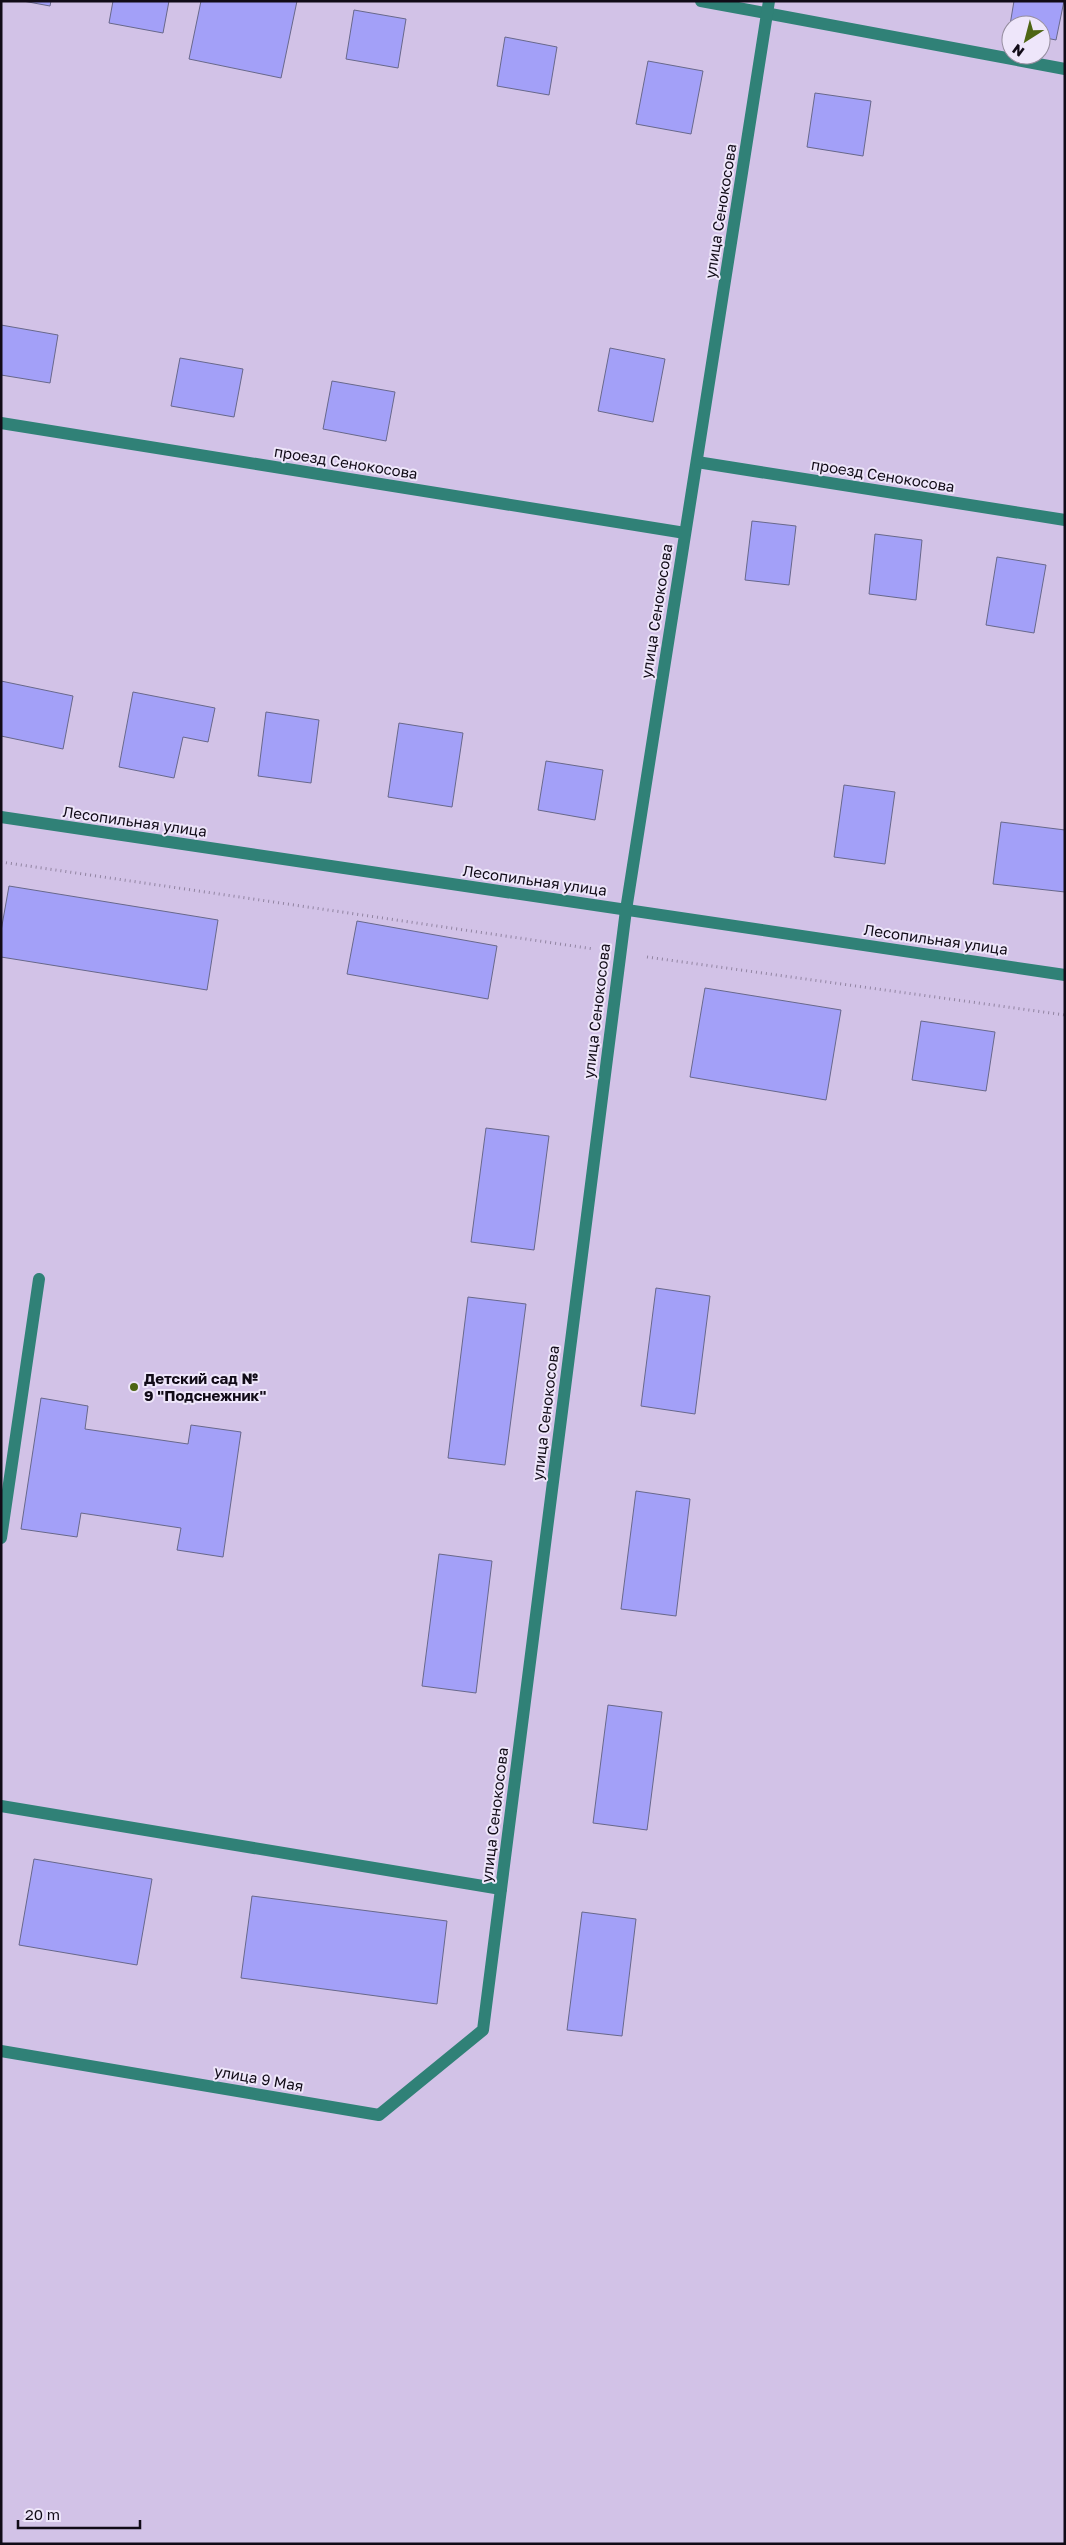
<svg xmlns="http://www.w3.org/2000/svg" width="1066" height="2545" viewBox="0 0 1066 2545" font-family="'Golos Text',sans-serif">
<rect width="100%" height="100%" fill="#d2c2e7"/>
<g fill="#a3a0f8" stroke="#68688b">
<path d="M23,1H51L50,6Z"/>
<path d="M113,1H169L163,33L109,23Z"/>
<path d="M201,1H297L281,78L189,59Z"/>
<path d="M1014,1H1064L1056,40L1041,37V25H1011V31H1009Z"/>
<path d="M354,10L406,19L398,68L346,59Z"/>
<path d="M505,37L557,47L549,95L497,86Z"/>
<path d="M648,61L703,71L691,134L636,124Z"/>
<path d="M815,93L871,101L863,156L807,147Z"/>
<path d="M1,325L58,335L50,383L1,375Z"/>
<path d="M610,348L665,359L653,422L598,411Z"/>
<path d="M180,358L243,369L234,417L171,406Z"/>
<path d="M332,381L395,392L386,441L323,429Z"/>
<path d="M752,521L796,526L789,585L745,580Z"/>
<path d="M875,534L922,540L916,600L869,594Z"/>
<path d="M997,557L1046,565L1034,633L986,625Z"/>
<path d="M1,681L73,696L63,749L1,736Z"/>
<path d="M133,692L215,708L208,742L183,737L174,778L119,767Z"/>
<path d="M266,712L319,720L311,783L258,776Z"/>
<path d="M399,723L463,733L452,807L388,797Z"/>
<path d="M546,761L603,770L595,820L538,810Z"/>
<path d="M844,785L895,792L885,864L834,857Z"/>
<path d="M1001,822L1065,830V892L993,884Z"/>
<path d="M9,886L218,920L207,990L1,957V931Z"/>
<path d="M357,921L497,946L488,999L347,974Z"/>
<path d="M705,988L841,1010L826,1100L690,1077Z"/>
<path d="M921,1021L995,1032L986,1091L912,1080Z"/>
<path d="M486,1128L549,1136L534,1250L471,1242Z"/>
<path d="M656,1288L710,1296L695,1414L641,1406Z"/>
<path d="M468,1297L526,1304L505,1465L448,1458Z"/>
<path d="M41,1398L88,1406L85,1429L188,1444L191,1425L241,1432L223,1557L177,1550L181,1528L81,1513L77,1537L21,1529Z"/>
<path d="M636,1491L690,1499L676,1616L621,1609Z"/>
<path d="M439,1554L492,1561L476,1693L422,1686Z"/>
<path d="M608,1705L662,1712L647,1830L593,1823Z"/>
<path d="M34,1859L152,1879L137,1965L19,1945Z"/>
<path d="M252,1896L447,1921L437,2004L241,1978Z"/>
<path d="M582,1912L636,1919L622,2036L567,2030Z"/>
</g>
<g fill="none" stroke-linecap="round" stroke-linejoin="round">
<g stroke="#9184a1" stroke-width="3" stroke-dasharray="1 4" stroke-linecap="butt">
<path d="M1,862L594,949"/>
<path d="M647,957L1065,1015"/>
</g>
<g stroke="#308177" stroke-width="12">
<path d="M701,1L1065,69"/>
<path d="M1,423L685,533"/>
<path d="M697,462L1065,520"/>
<path d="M1,817L1065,975"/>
<path d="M1,1538L39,1279"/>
<path d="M1,1806L501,1889"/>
<path d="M1,2051L379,2115L483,2030L626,910L769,1"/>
</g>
</g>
<circle fill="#4d6513" stroke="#eee6fa" stroke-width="2" cx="134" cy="1387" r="5"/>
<g text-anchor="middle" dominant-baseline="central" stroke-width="4" stroke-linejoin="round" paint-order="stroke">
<g font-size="15" fill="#110b17" stroke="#eee6fa">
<text transform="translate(720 211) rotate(-81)">улица Сенокосова</text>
<text transform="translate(346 462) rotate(9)">проезд Сенокосова</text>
<text transform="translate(883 475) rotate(9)">проезд Сенокосова</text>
<text transform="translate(656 611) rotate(-81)">улица Сенокосова</text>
<text transform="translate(135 821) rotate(8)">Лесопильная улица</text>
<text transform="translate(535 880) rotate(8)">Лесопильная улица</text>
<text transform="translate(936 939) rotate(8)">Лесопильная улица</text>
<text transform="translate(596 1011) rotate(-83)">улица Сенокосова</text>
<text transform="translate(545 1413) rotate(-83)">улица Сенокосова</text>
<text transform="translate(494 1815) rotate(-83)">улица Сенокосова</text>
<text transform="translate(259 2078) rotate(10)">улица 9 Мая</text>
</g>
<g font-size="15" font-weight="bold" fill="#110b17" stroke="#eee6fa" text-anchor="start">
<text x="144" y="1378">Детский сад №<tspan x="144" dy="17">9 "Подснежник"</tspan></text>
</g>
</g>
<rect width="1066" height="2545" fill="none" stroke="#110b17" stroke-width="5"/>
<g transform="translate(1026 40) rotate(216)"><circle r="24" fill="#eee6fa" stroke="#968e9f"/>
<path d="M0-4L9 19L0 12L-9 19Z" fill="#4d6513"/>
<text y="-8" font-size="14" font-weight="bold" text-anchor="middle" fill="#110b17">N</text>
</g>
<path d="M18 2520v8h122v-8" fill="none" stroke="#110b17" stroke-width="2.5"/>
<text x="25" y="2520" font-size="15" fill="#110b17" stroke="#eee6fa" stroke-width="4" paint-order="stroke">20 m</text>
</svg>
